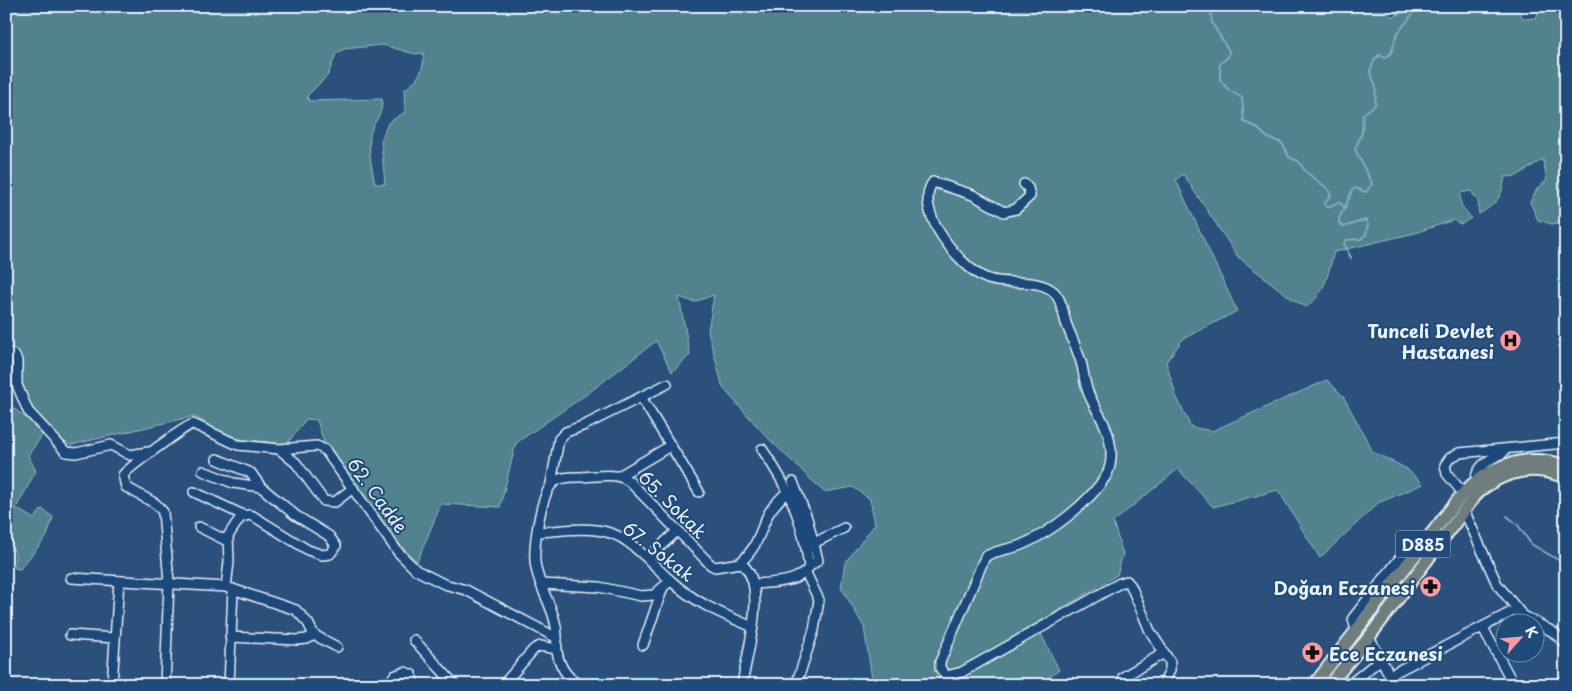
<svg xmlns="http://www.w3.org/2000/svg" width="1572" height="691" viewBox="0 0 1572 691" font-family="'Playpen Sans',sans-serif">
<rect width="100%" height="100%" fill="#2c507c"/>
<filter id="ink" filterUnits="userSpaceOnUse"><feTurbulence type="fractalNoise" baseFrequency=".02" numOctaves="2"/><feDisplacementMap in="SourceGraphic" scale="10" xChannelSelector="R" yChannelSelector="G"/><feConvolveMatrix kernelMatrix="1 2 1 2 8 2 1 2 1" color-interpolation-filters="sRGB"/></filter>
<g filter="url(#ink)">
<g fill="#51828d" stroke="#9cbac2" fill-rule="evenodd">
<path d="M6,6H1388L1386,10L1391,17L1411,6H1515L1524,19L1536,18L1541,6H1566V222L1552,224L1538,220L1530,202L1537,189L1547,180L1543,159L1517,176L1505,177C1501,198 1498,203 1479,214L1478,201L1471,191L1460,193L1461,205L1471,218L1461,224L1453,220L1415,233L1334,252C1328,273 1325,295 1306,307L1292,299L1238,257L1183,174L1176,180L1237,311L1183,339L1166,362L1176,396L1191,427L1212,431L1327,380L1343,396L1373,452L1407,469L1423,484L1378,503L1320,558L1278,490L1213,507L1178,469L1113,522L1123,554L1117,575L1036,624L1059,670L1038,685H873L864,627L841,587L845,563L875,524L870,499L853,487L824,492L766,436L723,388L708,331L714,295L694,302L679,297L690,355L672,372L656,341L591,391L516,443L500,507L441,504L417,562L396,541L324,443L317,420L306,419L287,444L230,438L194,416L71,445C49,437 29,407 23,385C21,376 22,366 21,357L6,343ZM383,45L415,54L423,53C425,70 418,80 404,90L405,112L388,123L381,141L385,184H375C372,168 368,152 370,136C372,121 383,118 382,99L309,101L307,96L328,75L336,54L344,49Z"/>
<path d="M6,371H11L9,387L10,405L44,433L28,455L36,471L16,508L34,519L42,509L53,517L47,536L20,569L14,568L15,554L13,549L8,551L6,555Z"/>
</g>
<g fill="none" stroke-linecap="round" stroke-linejoin="round">
<g stroke="#85aac2" stroke-width="2">
<path d="M1210,6L1212,23L1229,51L1228,57L1220,64V80L1229,90L1242,98L1244,122L1256,127L1268,138L1282,143L1289,157L1298,161L1306,172L1328,189L1331,195L1324,204L1327,207L1339,202L1345,208L1339,218V223L1343,227L1366,220L1368,225L1366,234L1361,239L1346,240L1344,243L1351,258"/>
<path d="M1345,208L1352,190L1355,188L1366,192L1372,184L1355,149L1362,133L1363,114L1375,105L1376,87L1370,71L1374,61L1379,55L1385,58L1391,53L1397,34L1414,12L1410,9L1397,15L1394,6"/>
<path d="M1507,516L1518,525L1531,544L1560,561L1566,569"/>
</g>
<defs>
<g id="minor">
<path d="M1024,184L1028,188L1030,196L1016,209L1004,212L973,195L933,182C912,210 962,270 988,279C1008,286 1037,277 1054,292C1062,300 1063,313 1066,323C1071,336 1077,349 1081,362C1084,372 1084,382 1088,392C1095,410 1107,423 1110,443C1112,454 1111,467 1106,476C1089,503 1050,533 1021,545C1009,550 995,550 985,557L940,662V668L946,676L962,672L1120,583L1127,581L1131,586L1150,631L1170,662V670L1163,685"/>
<path d="M6,351L15,356L17,361V385L28,411L66,452L76,453L111,445L130,455L148,452"/>
<path d="M641,397L699,492"/>
<path d="M279,449L296,463L324,501L335,502L353,488"/>
<path d="M217,459L251,473L261,487"/>
<path d="M203,471L233,483L261,487L295,515L329,536L336,546L330,554L322,555L308,550L253,516L248,515L240,518L228,536L229,562L226,587"/>
<path d="M619,476L670,446"/>
<path d="M1476,481C1475,467 1491,458 1503,453"/>
<path d="M793,482L807,518L818,560L809,567"/>
<path d="M551,484L559,439L566,432L585,425L667,384"/>
<path d="M194,492L245,516"/>
<path d="M1463,493L1447,474L1445,465L1450,458L1459,453L1566,443"/>
<path d="M1464,510L1497,584L1522,615L1553,632L1566,644"/>
<path d="M199,527L227,541"/>
<path d="M538,532C561,531 588,526 610,533C630,538 655,567 670,580C695,603 722,614 753,627"/>
<path d="M814,543L844,528"/>
<path d="M648,558L678,530"/>
<path d="M740,563C757,547 757,539 766,519C770,508 780,499 788,491"/>
<path d="M71,578L226,587L296,610L308,623L314,635"/>
<path d="M541,584L599,587L641,596L654,595L670,581"/>
<path d="M754,584C770,583 800,583 809,567C803,520 789,488 762,449"/>
<path d="M1483,628L1514,685"/>
<path d="M1356,631L1353,618L1411,544"/>
<path d="M70,635L115,638"/>
<path d="M230,637L298,640L307,639L314,635L337,647"/>
<path d="M1369,637L1395,685"/>
<path d="M557,638C557,612 541,593 536,568C532,551 540,496 553,483C559,477 570,477 578,477C596,477 616,471 630,482L711,565L715,567L740,563C770,581 746,656 742,685"/>
<path d="M414,640L455,685"/>
<path d="M643,645L662,590"/>
<path d="M1390,675L1517,609"/>
<path d="M1123,677L1164,653"/>
<path d="M112,685L119,581"/>
<path d="M165,685L169,582L163,512L156,504L126,487L123,475C128,468 188,424 193,424L238,445L279,449L317,446L325,450L398,552L416,570L444,584L466,590L557,638C555,657 562,674 579,685"/>
<path d="M229,685L233,589"/>
<path d="M388,685L394,676L405,672L412,675L413,685"/>
<path d="M503,685L534,649L540,646L556,649"/>
<path d="M796,685L814,630L819,600L806,573"/>
<path d="M1349,685L1381,659"/>
<path d="M1556,685L1566,680"/>
</g>
<g id="major">
<path d="M1314,685L1461,496C1489,464 1526,453 1566,466"/>
<path d="M1329,685L1369,637L1478,492C1504,471 1534,463 1566,478"/>
</g>
</defs>
<use href="#minor" stroke="#e8f1f8" stroke-width="12"/>
<use href="#major" stroke="#e8f1f8" stroke-width="15"/>
<use href="#minor" stroke="#1f4a7a" stroke-width="9"/>
<use href="#major" stroke="#6d7e7c" stroke-width="11"/>
</g>
</g>
<defs>
<symbol id="hospital-disc" viewBox="-11 -11 22 22"><circle r="9.5" fill="#ff9aa2" stroke="#1f4a7a"/><path d="M-5-5h3v3.5h4V-5h3V5h-3V1.5h-4V5h-3Z" fill="#111"/></symbol>
<symbol id="pharmacy-disc" viewBox="-11 -11 22 22"><circle r="9.5" fill="#ff9aa2" stroke="#1f4a7a"/><path d="M-2-6h4v4h4v4h-4v4h-4v-4h-4v-4h4Z" fill="#111"/></symbol>
</defs>
<g fill-rule="evenodd">
<use href="#hospital-disc" x="1498" y="328" width="25" height="25"/>
<use href="#pharmacy-disc" x="1418" y="574" width="25" height="25"/>
<use href="#pharmacy-disc" x="1300" y="640" width="25" height="25"/>
</g>
<g text-anchor="middle" dominant-baseline="central" stroke-width="4" stroke-linejoin="round" paint-order="stroke">
<rect fill="#1f4a7a" stroke="#acbfd2" stroke-width="1" x="1395.5" y="530.5" width="55" height="27" rx="4"/>
<g font-size="16" font-weight="bold" fill="#e8f1f8">
<text x="1423" y="544">D885</text>
</g>
<g font-size="18" font-weight="bold" fill="#e8f1f8" stroke="#1f4a7a" text-anchor="end">
<text x="1494" y="330">Tunceli Devlet<tspan x="1494" dy="21">Hastanesi</tspan></text>
<text x="1415" y="587">Doğan Eczanesi</text>
<text x="1329" y="653" text-anchor="start">Ece Eczanesi</text>
</g>
<g font-size="18" fill="#e8f1f8" stroke="#1f4a7a">
<text transform="translate(378 495) rotate(54)">62. Cadde</text>
<text transform="translate(673 504) rotate(45)">65. Sokak</text>
<text transform="translate(659 551) rotate(38)">67. Sokak</text>
</g>
</g>
<rect width="1572" height="691" fill="none" stroke="#1f4a7a" stroke-width="25"/>
<rect x="12" y="12" width="1547" height="666" fill="none" stroke="#e8f1f8" stroke-width="2" filter="url(#ink)"/>
<g transform="translate(1520 638) rotate(63)"><circle r="24" fill="#1f4a7a" stroke="#6f8dac"/>
<path d="M0-4L9 19L0 12L-9 19Z" fill="#ff9aa2"/>
<text y="-8" font-size="14" font-weight="bold" text-anchor="middle" fill="#e8f1f8">K</text>
</g>
</svg>
